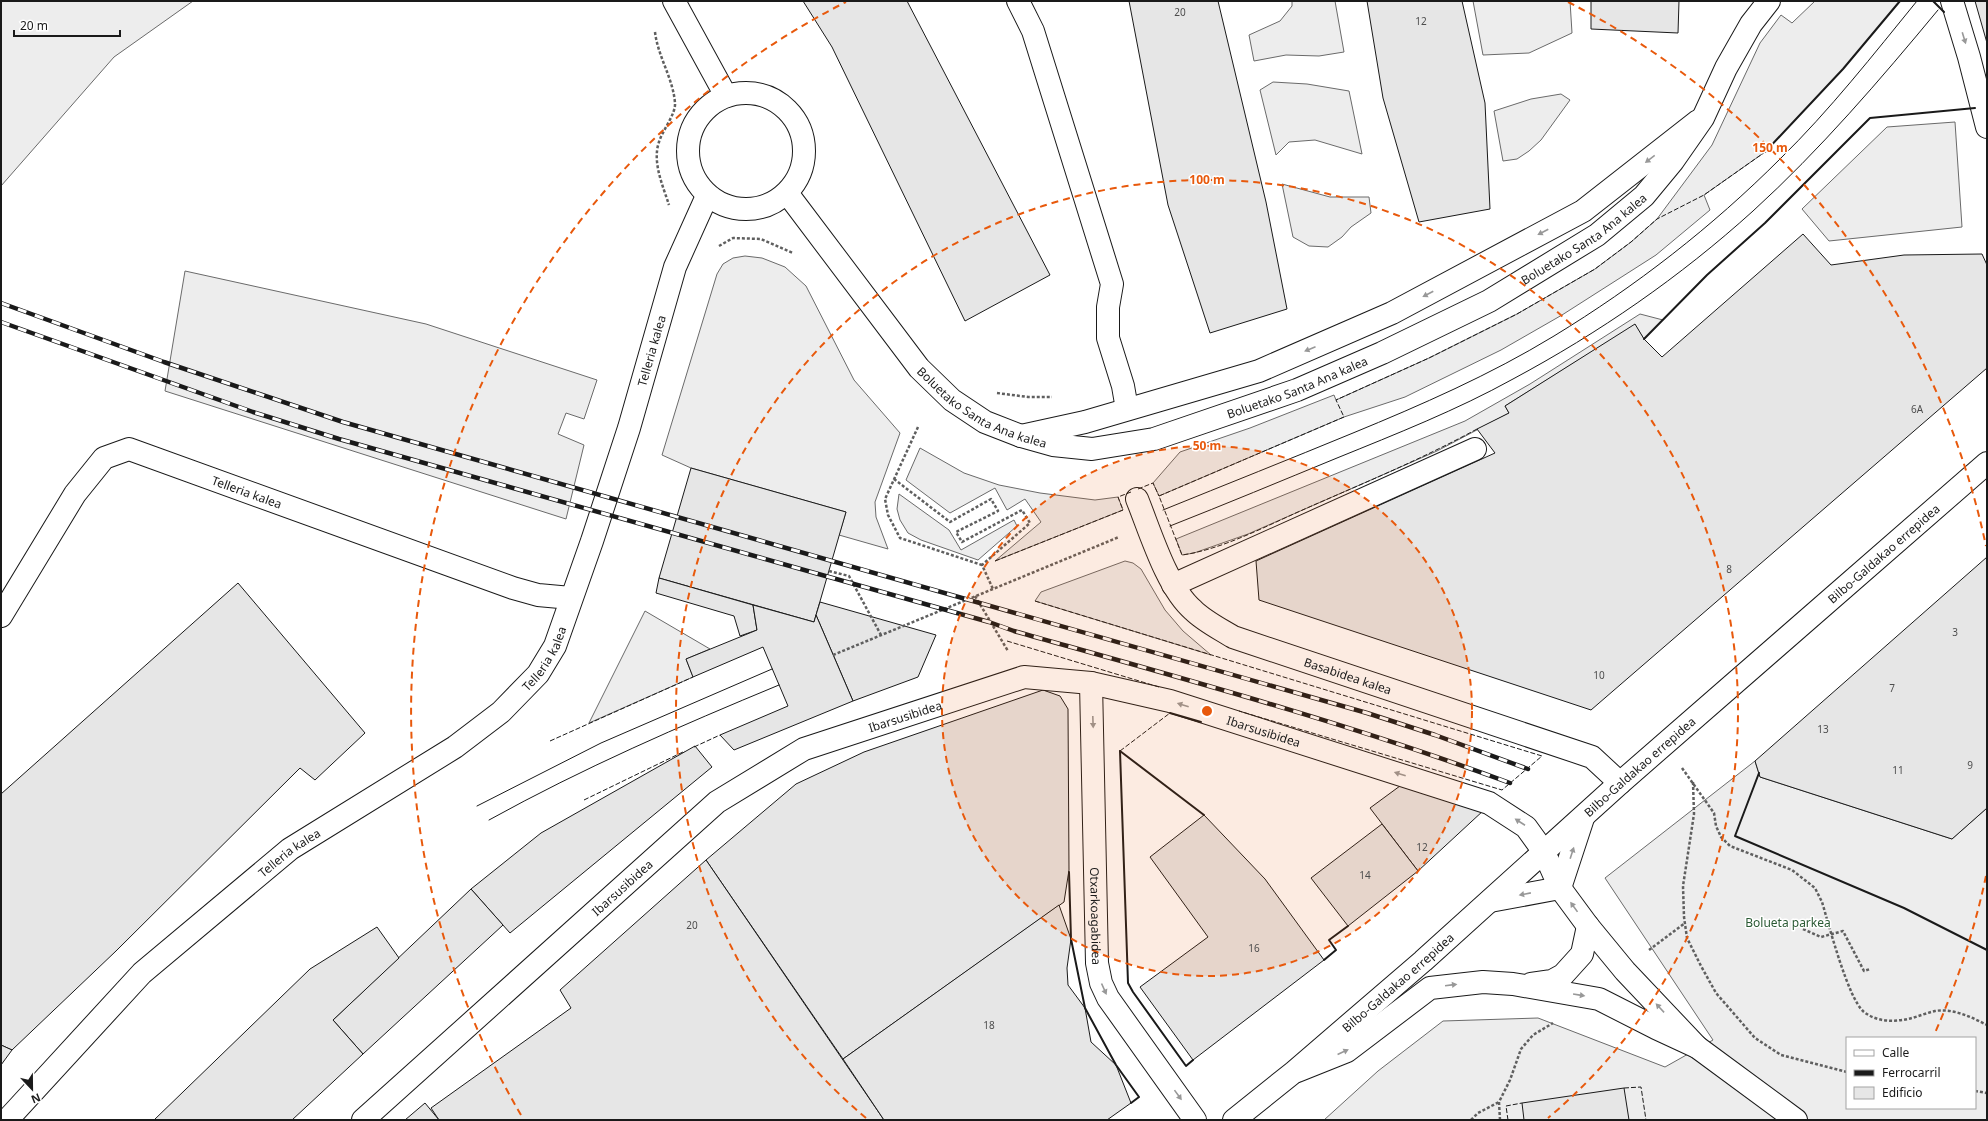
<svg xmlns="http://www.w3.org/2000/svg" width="1988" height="1121" viewBox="0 0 1988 1121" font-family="'Noto Sans',sans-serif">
<rect width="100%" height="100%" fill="#fff"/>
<g fill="#ededed" stroke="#6a6a6a" fill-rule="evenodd">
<path d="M1,1H193L114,57L1,186Z"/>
<path d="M1292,1H1335L1344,52L1319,56L1286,55L1254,61L1249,35L1280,21L1292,6Z"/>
<path d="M1473,1H1570L1572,33L1529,53L1483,55Z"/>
<path d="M1815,1H1900L1843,69L1765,152L1704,195L1710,210L1656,255L1562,315L1501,350L1405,397L1344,417L1159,496L1153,483L1180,452L1250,428L1334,395L1336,400L1429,358L1517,314L1595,269L1631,242L1657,219L1712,145L1760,43L1781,15L1792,23Z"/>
<path d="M1273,82L1307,84L1349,91L1362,154L1315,140L1289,142L1276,155L1260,90Z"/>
<path d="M1561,94L1570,100L1541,140L1529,151L1517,159L1503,161L1494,111L1531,99Z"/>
<path d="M1955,122L1962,227L1829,241L1802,209L1887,127Z"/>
<path d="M1282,184L1330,197H1369L1371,213L1351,227L1342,237L1328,247L1309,246L1293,237Z"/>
<path d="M745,256L762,258L785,267L806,286L854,380L900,433L875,502L876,517L888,549L839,535L846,512L691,468L662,455L717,274L723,264L733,258Z"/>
<path d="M185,271L426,324L597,380L584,419L566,413L558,434L584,445L566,519L165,391Z"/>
<path d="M1640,314L1663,320L1644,339L1635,325L1505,406L1509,413L1437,451L1248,534L1194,553L1182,555L1176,539L1465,421L1530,384Z"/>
<path d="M920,448L964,473L999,485L1040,493L1095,500L1118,497L1123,510L995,561L1041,522L1025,499L1007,510L995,488L950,513L906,480Z"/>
<path d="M899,494L949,530L961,550L1014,520L1017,526L978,560L921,540L908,533L900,520L897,509Z"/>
<path d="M1125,561L1133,563L1141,569L1165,610L1183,631L1211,655L1035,601L1041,592Z"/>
<path d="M645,611L710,649L686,659L693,677L589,723Z"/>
<path d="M1755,761L1760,777L1952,839L1987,808V1120H1324L1378,1071L1443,1021L1538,1018L1665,1067L1713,1040L1605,878ZM1847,1038H1975V1108H1847Z"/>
</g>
<g fill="#e6e6e6" stroke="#1a1a1a">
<path d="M803,1H907L1050,275L965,321L832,47Z"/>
<path d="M1129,1H1218L1266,202L1287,309L1210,333L1168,205Z"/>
<path d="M1367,1H1462L1485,103L1490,209L1419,222L1383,98Z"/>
<path d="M1591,1H1679L1678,33L1591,29Z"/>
<path d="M1975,1H1987V43Z"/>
<path d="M1803,234L1831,265L1904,255L1982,254L1987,265V368L1591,710L1259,600L1256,561L1495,453L1477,429L1509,413L1505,406L1635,324L1644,339L1662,357Z"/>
<path d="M691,468L846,512L814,622L659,578Z"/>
<path d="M1987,557V808L1952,839L1760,777L1755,761Z"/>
<path d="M659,578L753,605L757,630L740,636L734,616L656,593Z"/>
<path d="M238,583L365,733L315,780L300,768L116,951L12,1050L1,1045V794Z"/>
<path d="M820,602L936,635L918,677L853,701L816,615Z"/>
<path d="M753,605L814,622L816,615L853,701L734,750L720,735L788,706L763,647L693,677L686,659L757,630Z"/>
<path d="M1043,690L1060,696L1068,709L1069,870L1064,902L843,1059L706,860L796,784L864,752Z"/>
<path d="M695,746L712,767L510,933L471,889L541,833Z"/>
<path d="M1404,783L1484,810L1418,871L1370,808Z"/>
<path d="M1204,815L1265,879L1324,960L1193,1060L1140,987L1208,937L1150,857Z"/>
<path d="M1382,824L1418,871L1348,926L1311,878Z"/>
<path d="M706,860L884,1120H439L431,1108L571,1008L560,990Z"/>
<path d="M471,889L503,925L363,1054L333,1020Z"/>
<path d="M1059,905L1071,939L1067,968L1068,985L1085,1008L1091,1042L1116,1065L1131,1103L1107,1120H884L843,1059Z"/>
<path d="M377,927L399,958L333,1020L363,1054L292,1120H154L310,969Z"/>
<path d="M1,1045L12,1050L1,1065Z"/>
<path d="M1624,1088L1629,1120H1524L1522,1103Z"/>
<path d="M425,1103L439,1120H405Z"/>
</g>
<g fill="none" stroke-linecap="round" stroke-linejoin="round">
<defs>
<g id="minor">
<path d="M1018,1L1033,31L1112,284L1108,307V338L1123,386L1127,409"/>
<path d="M1952,1L1969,57L1987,127"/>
<path d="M1021,436L1085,422L1259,371L1392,313L1583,211L1698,121"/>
<path id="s1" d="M1137,499C1150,531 1167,588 1193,610C1204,621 1220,629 1233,637L1592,757L1620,783"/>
<path d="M1173,585L1475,449"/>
<path id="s2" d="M1,616L75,494L104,458L129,449L513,588L538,595L571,598"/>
<path id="s3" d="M1091,683L1097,963L1101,983L1108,998L1195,1120"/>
<path d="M1560,888L1583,818"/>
<path d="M1490,901L1560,888"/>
<path d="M1531,984L1552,981L1563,975L1582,954L1588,926"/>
<path d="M1297,1071L1347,1051L1430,988L1483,982L1513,984L1599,999L1656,1028L1697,1047L1796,1120"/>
<path id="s4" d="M7,1120L142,973L290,849L455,747L501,712L538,674L555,646L592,541L629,428L675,267L707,196"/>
<path id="s5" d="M363,1120L717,802L804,749L1024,677L1091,683L1170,701L1489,803L1526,827L1544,852L1560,888L1588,926L1625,971L1697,1047"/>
</g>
<g id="major">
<path d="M674,1L726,96"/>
<circle cx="746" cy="151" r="58"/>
<path id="s6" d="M787,193L919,368L952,400L985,422L1021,436L1053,445L1092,449L1154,439L1297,390L1382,353L1489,301L1597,235L1644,196L1673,161L1703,118L1726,68L1751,24L1769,1"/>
<path id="s7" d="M1234,1120L1294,1072L1423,961L1620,783L1987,463"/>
</g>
</defs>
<use href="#minor" stroke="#1a1a1a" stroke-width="24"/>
<use href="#major" stroke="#1a1a1a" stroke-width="24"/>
<g stroke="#5f5f5f" stroke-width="2.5" stroke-dasharray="3 2" stroke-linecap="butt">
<path d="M655,32C658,57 673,78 675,103C676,114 662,131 659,142C652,162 663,186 669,205"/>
<path d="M719,246L733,238L761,239L793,253"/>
<path d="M997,393L1028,397H1052"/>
<path d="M918,427L885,499L888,515L900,538L982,565"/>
<path d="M894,479L950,522L991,499L998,511L956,532L962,542L1022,510L1030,523L982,565L993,589"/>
<path d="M829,571L849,576L881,635"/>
<path d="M975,596L1008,651"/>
<path d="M833,655L1119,537"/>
<path d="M1682,768L1714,813L1716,826L1721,837L1730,846L1792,870L1815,888L1822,902C1829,925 1848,999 1864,1012C1877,1022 1893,1022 1908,1019C1917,1017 1926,1013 1935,1011C1953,1008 1971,1017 1987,1025"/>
<path d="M1693,782L1694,814L1683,886L1684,917L1687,938L1701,966L1716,993L1755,1038L1781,1055L1847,1072"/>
<path d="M1803,929L1821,937L1843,931L1864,971L1870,969"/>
<path d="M1649,950L1685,923"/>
<path d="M1975,1091L1987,1093"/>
<path d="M1471,1120L1478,1113L1499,1102"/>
<path d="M1500,1120L1499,1102L1510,1080L1521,1049L1533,1035L1553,1023"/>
</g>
<use href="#minor" stroke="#fff" stroke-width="22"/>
<use href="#major" stroke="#fff" stroke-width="22"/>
<g stroke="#1a1a1a" stroke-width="1">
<path d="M1163,510C1227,484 1290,459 1353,433C1421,405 1490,375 1554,336C1636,286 1712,227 1780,159C1830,110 1873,55 1917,1"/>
<path d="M1170,526C1226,504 1281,481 1337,458C1396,434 1457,410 1513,379C1599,333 1680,277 1753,211C1820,150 1880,80 1938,10"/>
<path d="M477,806L601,743L772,669"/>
<path d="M489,820C583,768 680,726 779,685"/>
</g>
<defs>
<g id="rail">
<path d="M1,303L164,362L343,422L1367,713L1435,735L1528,769"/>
<path d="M1,322L253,412L339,439L989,622L1014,631C1181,678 1348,723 1510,783"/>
</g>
</defs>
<use href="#rail" stroke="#1a1a1a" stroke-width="4.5"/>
<use href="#rail" stroke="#fff" stroke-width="3" stroke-dasharray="9" stroke-linecap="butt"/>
<g stroke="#1a1a1a" stroke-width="1" stroke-dasharray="5 2" stroke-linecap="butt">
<path d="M1477,429C1422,459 1364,483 1307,508C1268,525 1224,549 1182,555L1159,496L1344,417L1336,400L1429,358L1517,314L1595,269L1631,242L1657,219L1704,195L1765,152"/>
<path d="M1138,489L1153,483L1159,496"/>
<path d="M995,561L1123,510L1118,497L1131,492"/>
<path d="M1035,601L1542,756L1502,790L1239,711"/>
<path d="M1007,641L1159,687"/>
<path d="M550,741L693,677"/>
<path d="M694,747L720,735"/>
<path d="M1120,751L1170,713"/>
<path d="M584,800L685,751"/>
<path d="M1624,1088L1641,1087L1646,1120"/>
<path d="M1508,1120L1506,1106L1522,1103"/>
</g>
<g stroke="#1a1a1a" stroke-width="2">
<path d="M1933,1L1944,12"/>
<path d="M1765,152L1843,69L1900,1"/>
<path d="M1644,339L1707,275L1765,223L1870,118L1975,108"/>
<path d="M1170,713L1201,722"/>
<path d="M1120,751L1128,983L1133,992L1186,1066L1193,1060"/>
<path d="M1120,751L1204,815"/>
<path d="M1759,773L1735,836L1904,908L1987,950"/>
<path d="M1069,872L1071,939L1085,1008L1116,1065L1139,1097L1131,1103"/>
<path d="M1324,960L1336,950L1329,940L1348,926"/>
</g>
</g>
<defs><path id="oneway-solid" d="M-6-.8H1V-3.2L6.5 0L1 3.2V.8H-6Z"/></defs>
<g fill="#989898">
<use href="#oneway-solid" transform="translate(1964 38) rotate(73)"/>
<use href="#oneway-solid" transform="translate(1650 159) rotate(142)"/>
<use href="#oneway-solid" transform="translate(1543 232) rotate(152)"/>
<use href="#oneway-solid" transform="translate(1428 294) rotate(152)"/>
<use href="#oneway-solid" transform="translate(1310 349) rotate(157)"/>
<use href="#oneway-solid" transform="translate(1183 705) rotate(-162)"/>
<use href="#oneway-solid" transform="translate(1093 722) rotate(88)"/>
<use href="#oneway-solid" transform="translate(1400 774) rotate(-162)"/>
<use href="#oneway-solid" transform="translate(1520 822) rotate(-147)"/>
<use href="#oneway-solid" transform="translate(1572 853) rotate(-72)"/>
<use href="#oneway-solid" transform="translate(1525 894) rotate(169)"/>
<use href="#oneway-solid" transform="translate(1574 907) rotate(-126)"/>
<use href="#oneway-solid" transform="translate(1451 985) rotate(-7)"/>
<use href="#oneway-solid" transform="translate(1104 989) rotate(66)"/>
<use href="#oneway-solid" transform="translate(1579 995) rotate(9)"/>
<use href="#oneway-solid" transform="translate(1660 1008) rotate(-133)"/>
<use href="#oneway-solid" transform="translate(1343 1052) rotate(-25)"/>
<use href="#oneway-solid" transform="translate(1178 1095) rotate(54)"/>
</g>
<circle cx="1207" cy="711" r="265" fill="#e8590c" fill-opacity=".12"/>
<g fill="none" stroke="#e8590c" stroke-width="2" stroke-dasharray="7 5">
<circle cx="1207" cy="711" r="265"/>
<path d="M866 1118A531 531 0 1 1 1548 1118"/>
<path d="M1986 876A796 796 0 0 1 1934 1035M521 1115A796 796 0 0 1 846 2M1568 2A796 796 0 0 1 1986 546"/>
</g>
<g text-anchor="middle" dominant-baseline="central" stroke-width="3" stroke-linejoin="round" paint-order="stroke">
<g font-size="10" fill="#4d4d4d">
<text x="1180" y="12">20</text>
<text x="1421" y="21">12</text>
<text x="1917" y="409">6A</text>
<text x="1729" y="569">8</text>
<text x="1955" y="632">3</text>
<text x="1599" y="675">10</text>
<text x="1892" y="688">7</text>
<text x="1823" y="729">13</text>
<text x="1970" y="765">9</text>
<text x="1898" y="770">11</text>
<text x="1422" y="847">12</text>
<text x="1365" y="875">14</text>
<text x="692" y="925">20</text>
<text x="1254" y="948">16</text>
<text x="989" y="1025">18</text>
</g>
<g font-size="12" fill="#1a1a1a" stroke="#fff">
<text stroke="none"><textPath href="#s6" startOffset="955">Boluetako Santa Ana kalea</textPath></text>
<text stroke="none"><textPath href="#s4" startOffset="1041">Telleria kalea</textPath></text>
<text stroke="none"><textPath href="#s6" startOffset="631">Boluetako Santa Ana kalea</textPath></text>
<text stroke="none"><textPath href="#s6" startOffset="295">Boluetako Santa Ana kalea</textPath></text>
<text stroke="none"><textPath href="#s2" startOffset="341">Telleria kalea</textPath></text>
<text stroke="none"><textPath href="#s7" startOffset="862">Bilbo-Galdakao errepidea</textPath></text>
<text stroke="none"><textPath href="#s4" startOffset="714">Telleria kalea</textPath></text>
<text stroke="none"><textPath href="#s1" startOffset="295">Basabidea kalea</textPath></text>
<text stroke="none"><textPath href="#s5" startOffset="684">Ibarsusibidea</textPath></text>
<text stroke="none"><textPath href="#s5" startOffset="1056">Ibarsusibidea</textPath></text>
<text stroke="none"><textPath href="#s7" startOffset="538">Bilbo-Galdakao errepidea</textPath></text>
<text stroke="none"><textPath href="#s4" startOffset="390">Telleria kalea</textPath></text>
<text stroke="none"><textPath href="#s5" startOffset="348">Ibarsusibidea</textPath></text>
<text stroke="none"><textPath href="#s3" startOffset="233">Otxarkoagabidea</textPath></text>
<text stroke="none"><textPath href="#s7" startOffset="214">Bilbo-Galdakao errepidea</textPath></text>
</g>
<g font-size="12" fill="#2b5a34" stroke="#fff">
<text x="1788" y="922">Bolueta parkea</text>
</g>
</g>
<circle cx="1207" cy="711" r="6" fill="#e8590c" stroke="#fff" stroke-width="2"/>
<g font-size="12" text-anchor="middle" font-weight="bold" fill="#e8590c" stroke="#fff" stroke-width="3" stroke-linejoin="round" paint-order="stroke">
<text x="1770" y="152">150 m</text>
<text x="1207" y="184">100 m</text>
<text x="1207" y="450">50 m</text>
</g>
<rect width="1988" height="1121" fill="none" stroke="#1a1a1a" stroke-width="4"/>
<rect x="1846" y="1037" width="130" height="72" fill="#ffffff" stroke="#a3a3a3"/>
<rect x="1854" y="1050" width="20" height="6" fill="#ffffff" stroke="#a3a3a3"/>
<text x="1882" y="1057" font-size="12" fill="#1a1a1a">Calle</text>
<rect x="1854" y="1070" width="20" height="6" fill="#1a1a1a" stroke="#a3a3a3"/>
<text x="1882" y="1077" font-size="12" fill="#1a1a1a">Ferrocarril</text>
<rect x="1854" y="1087" width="20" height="12" fill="#e6e6e6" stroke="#a3a3a3"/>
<text x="1882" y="1097" font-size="12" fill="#1a1a1a">Edificio</text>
<g transform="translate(32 1089) rotate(158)" stroke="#ffffff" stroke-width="3" paint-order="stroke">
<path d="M0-3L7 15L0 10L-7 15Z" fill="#1a1a1a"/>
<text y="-6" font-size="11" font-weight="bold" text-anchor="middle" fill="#1a1a1a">N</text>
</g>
<path d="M14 30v6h106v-6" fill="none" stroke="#1a1a1a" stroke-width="2"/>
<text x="20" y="30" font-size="12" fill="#1a1a1a" stroke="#ffffff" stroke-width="3" paint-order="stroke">20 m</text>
</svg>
